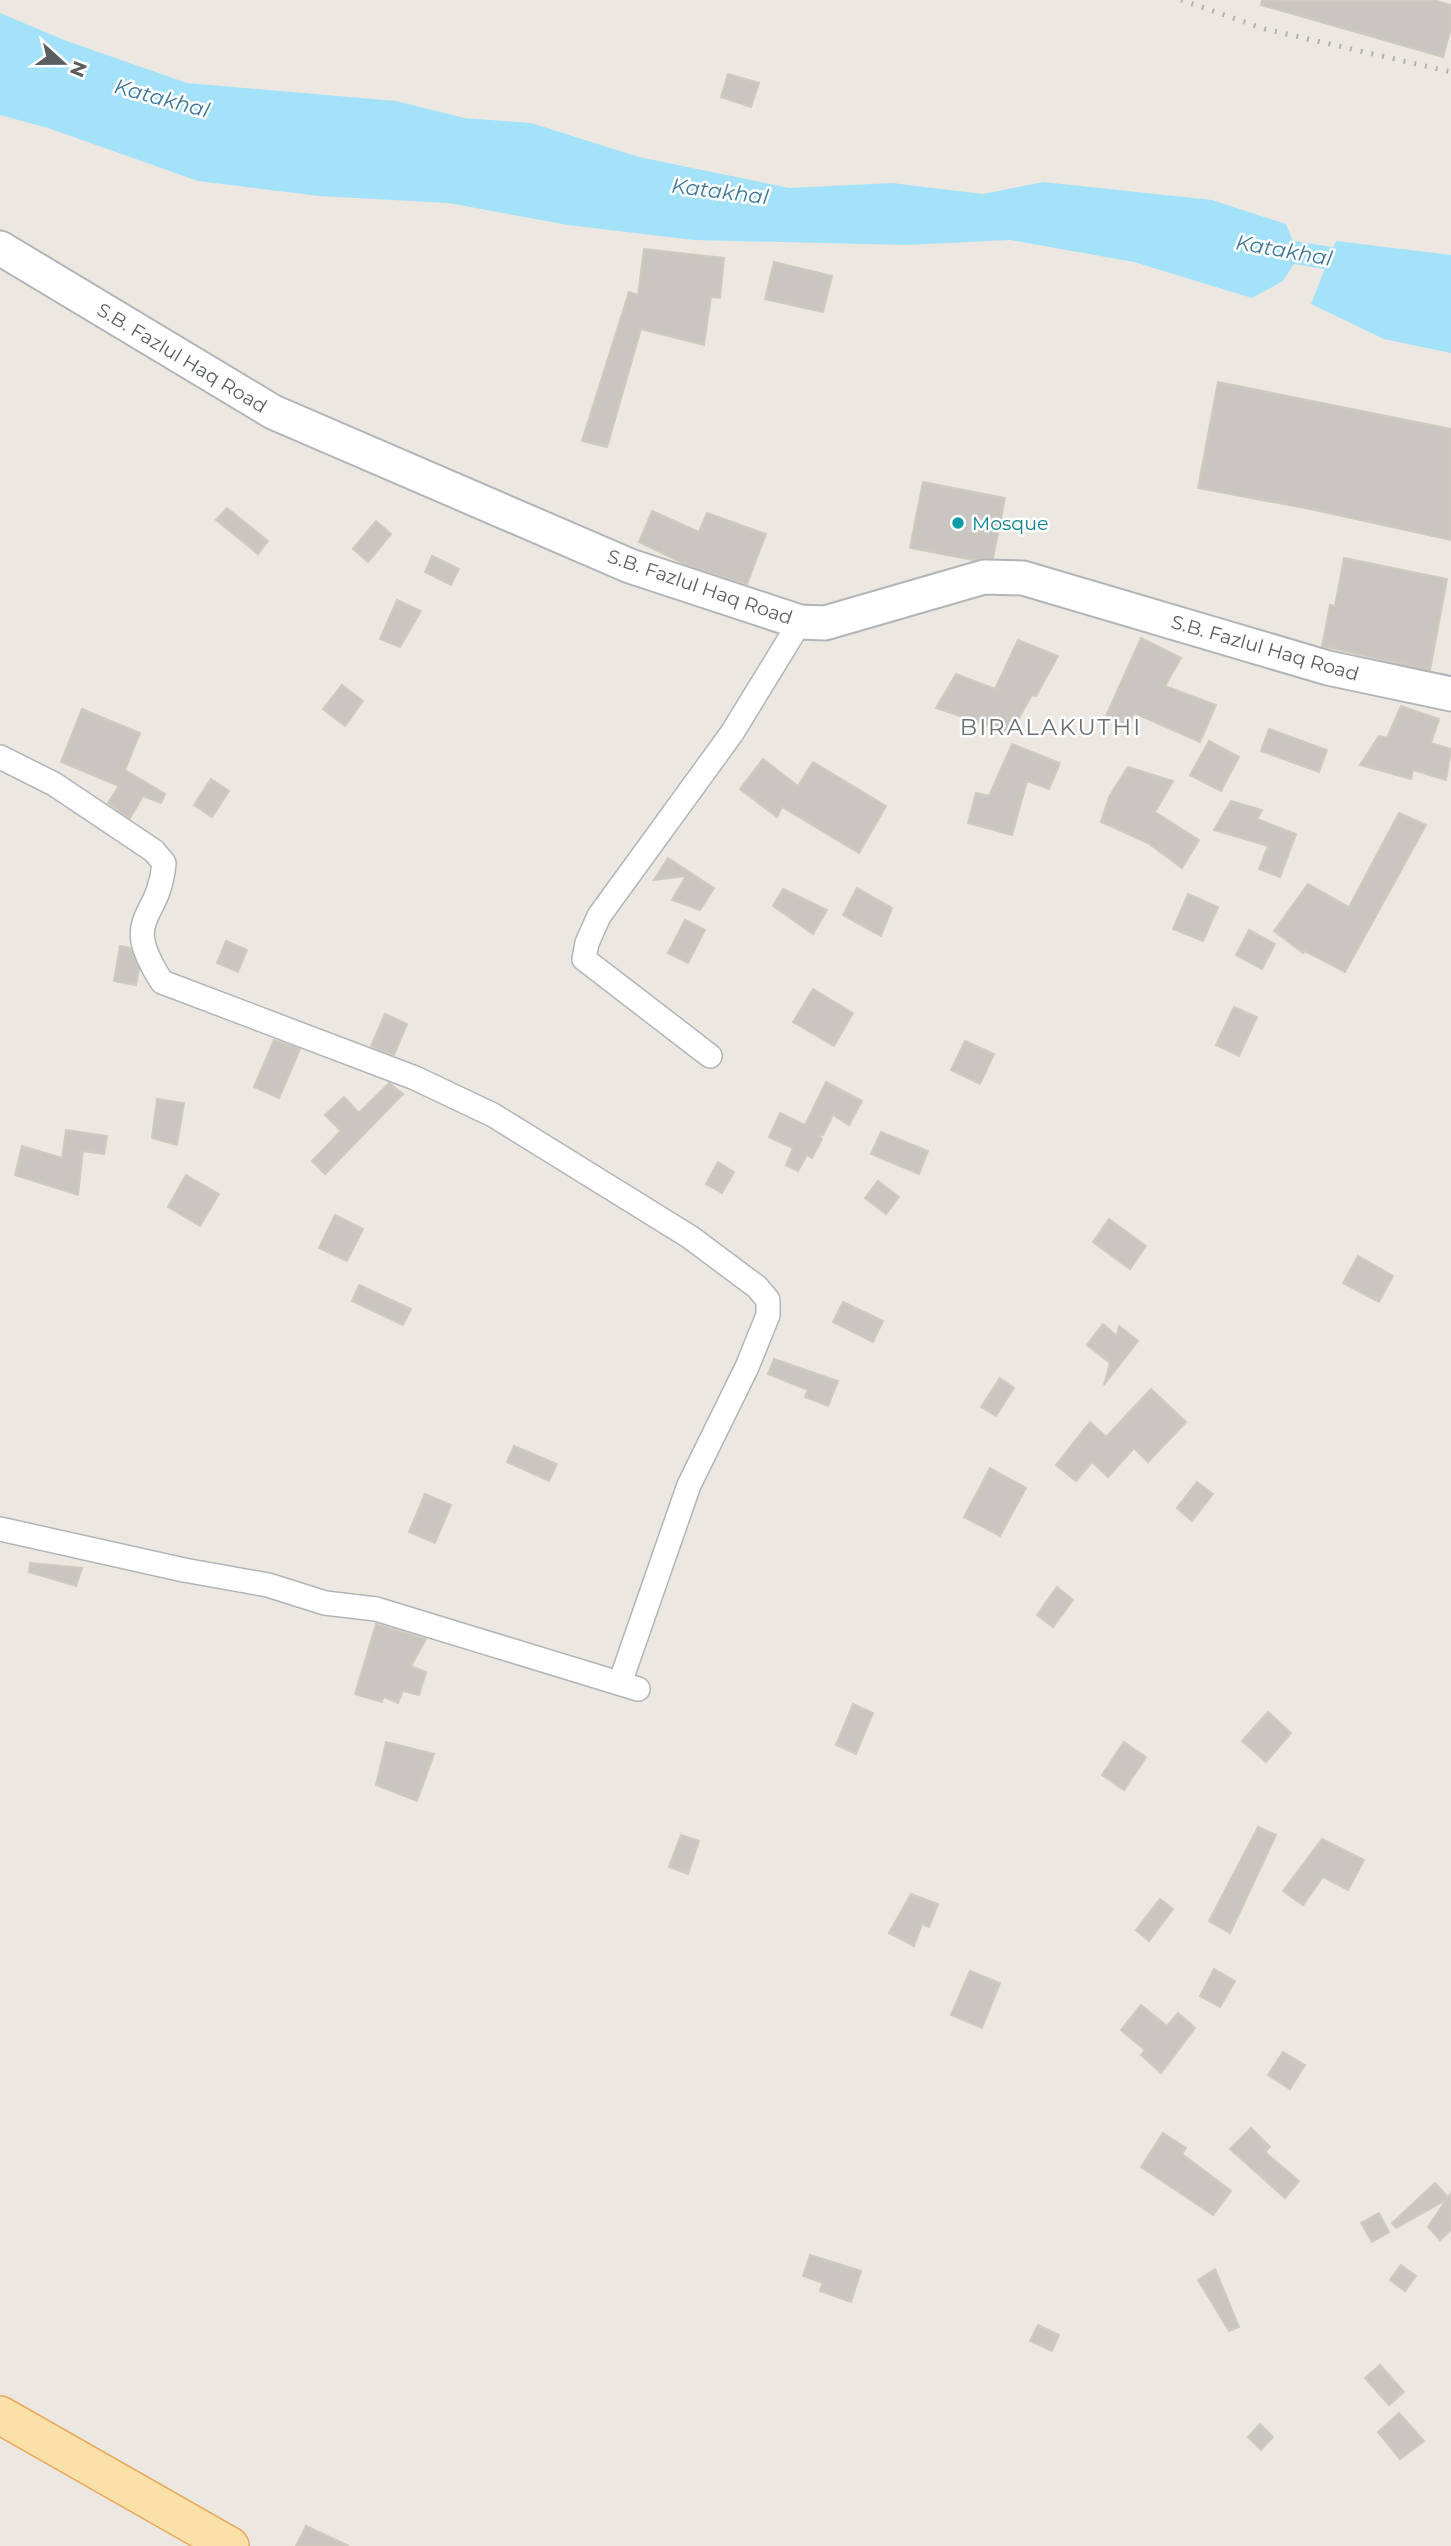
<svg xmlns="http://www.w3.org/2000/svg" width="1451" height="2546" viewBox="0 0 1451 2546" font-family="Montserrat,sans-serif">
<rect width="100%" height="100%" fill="#ece8e1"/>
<g fill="#a4e2f9">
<path d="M0,13L64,40L187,83L396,101L465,118L531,123L639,157L790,188L892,183L983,194L1043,182L1212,200L1286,224L1299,256L1283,281L1252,298L1134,262L1010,240L906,245L694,240L568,225L448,203L319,196L198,181L48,128L0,115Z"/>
<path d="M1336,241L1451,255V353L1384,339L1311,304Z"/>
</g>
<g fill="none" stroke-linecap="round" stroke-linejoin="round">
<path stroke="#a4e2f9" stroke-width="23" d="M1268,248L1358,263"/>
</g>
<g fill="#c9c5c0" stroke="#d0c9c0" stroke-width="2">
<path d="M1262,0H1433L1451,5V28L1443,57L1261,5Z"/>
<path d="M728,74L759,83L751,107L721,97Z"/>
<path d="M644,249L724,258L720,298L711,297L704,345L641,329L607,447L582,441L629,292L638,295Z"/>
<path d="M774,262L832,276L823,312L765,299Z"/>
<path d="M1218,382L1451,429V540L1310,509L1198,488Z"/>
<path d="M923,482L1005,498L993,558L973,560L910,548Z"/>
<path d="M227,508L268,541L258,554L216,520Z"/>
<path d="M652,511L699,532L707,513L766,534L747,584L687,565L639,542Z"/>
<path d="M376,521L391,534L368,562L353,549Z"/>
<path d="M432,556L459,569L451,585L425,572Z"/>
<path d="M1344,558L1447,579L1430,670L1322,646L1330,605L1335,606Z"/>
<path d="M397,600L421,611L400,647L380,639Z"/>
<path d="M1141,638L1181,658L1165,686L1216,705L1200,742L1134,713L1129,725L1106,716Z"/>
<path d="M1018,640L1058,656L1036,696L1032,695L1010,733L936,708L956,674L995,689Z"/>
<path d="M342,685L363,701L345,726L323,709Z"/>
<path d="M1401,706L1439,719L1431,743L1451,749L1446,780L1413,770L1411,779L1360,765L1379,736L1387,738Z"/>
<path d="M82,709L140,733L125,770L165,794L161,803L143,796L130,818L108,803L119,786L61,762Z"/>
<path d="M1269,729L1327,750L1319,772L1261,751Z"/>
<path d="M1209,741L1239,757L1221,791L1190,775Z"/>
<path d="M1012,744L1060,763L1049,789L1027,781L1012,835L968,823L976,793L989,796Z"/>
<path d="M763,759L798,786L813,762L886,806L859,853L782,807L777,817L740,789Z"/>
<path d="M1128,767L1173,781L1155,812L1199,840L1182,868L1148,843L1101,822L1109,797Z"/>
<path d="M211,779L229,791L212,817L194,805Z"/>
<path d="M1231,801L1262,810L1257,819L1296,834L1280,877L1259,869L1268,846L1214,830Z"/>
<path d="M1399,813L1426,825L1345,972L1305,951L1303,953L1274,931L1308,884L1349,907Z"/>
<path d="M668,858L714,888L700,910L672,900L686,876L654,880Z"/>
<path d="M857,888L892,908L881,936L843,915Z"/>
<path d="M783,889L827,910L813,934L773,906Z"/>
<path d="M1188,894L1218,907L1203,941L1173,929Z"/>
<path d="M685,920L705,930L688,963L668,953Z"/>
<path d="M1249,930L1275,944L1262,969L1236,955Z"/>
<path d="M226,941L247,950L238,972L217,963Z"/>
<path d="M120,946L130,948L139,969L136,985L114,981Z"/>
<path d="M813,989L853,1013L834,1046L793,1022Z"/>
<path d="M1234,1007L1257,1017L1239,1056L1216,1045Z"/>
<path d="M385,1014L407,1024L394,1055L371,1046Z"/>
<path d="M274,1040L300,1049L279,1098L254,1087Z"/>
<path d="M965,1041L994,1054L980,1084L951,1070Z"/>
<path d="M826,1082L862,1101L849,1125L833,1115L823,1135L818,1136L822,1139L812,1158L807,1155L798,1171L786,1165L793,1148L769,1137L780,1113L805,1125Z"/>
<path d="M389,1083L403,1094L325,1174L312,1161L341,1131L325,1115L344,1097L359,1113Z"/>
<path d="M157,1099L184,1103L177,1145L152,1138Z"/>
<path d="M66,1130L107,1136L104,1154L83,1151L78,1195L15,1175L22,1146L62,1158Z"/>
<path d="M881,1132L928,1151L919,1174L871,1154Z"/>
<path d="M718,1162L734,1172L722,1193L706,1184Z"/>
<path d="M186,1175L219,1194L200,1226L168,1207Z"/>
<path d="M878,1181L899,1197L886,1214L865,1198Z"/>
<path d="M335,1215L363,1229L347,1261L319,1248Z"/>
<path d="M1109,1219L1146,1246L1130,1269L1093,1242Z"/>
<path d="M1358,1256L1393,1276L1379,1302L1343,1283Z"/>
<path d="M359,1285L411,1309L403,1325L352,1301Z"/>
<path d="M843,1302L883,1321L873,1342L833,1322Z"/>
<path d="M1103,1324L1117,1336L1119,1326L1138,1341L1104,1385L1110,1363L1087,1345Z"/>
<path d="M774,1359L838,1381L828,1406L805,1397L808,1390L768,1374Z"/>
<path d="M1000,1378L1014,1388L996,1416L981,1407Z"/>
<path d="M1151,1389L1186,1422L1148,1462L1134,1448L1108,1477L1092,1462L1076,1481L1056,1465L1090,1422L1106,1437Z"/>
<path d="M514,1446L557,1464L549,1481L507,1462Z"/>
<path d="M990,1468L1026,1488L1000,1536L964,1517Z"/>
<path d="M1197,1482L1213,1494L1192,1521L1177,1508Z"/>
<path d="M425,1494L451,1505L435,1543L409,1532Z"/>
<path d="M30,1563L82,1568L76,1586L29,1572Z"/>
<path d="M1057,1587L1073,1600L1053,1627L1037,1615Z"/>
<path d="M376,1624L426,1639L411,1666L426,1672L419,1695L403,1691L398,1703L384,1697L382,1702L355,1694Z"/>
<path d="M853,1704L873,1713L856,1754L836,1745Z"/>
<path d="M1268,1712L1291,1733L1266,1762L1242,1741Z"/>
<path d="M386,1742L434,1754L417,1801L376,1785Z"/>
<path d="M1124,1742L1146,1757L1124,1790L1102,1775Z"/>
<path d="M1258,1827L1276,1835L1230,1933L1209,1921Z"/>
<path d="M681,1835L699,1841L688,1874L669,1867Z"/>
<path d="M1322,1839L1364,1860L1348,1890L1323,1877L1303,1905L1283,1891Z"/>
<path d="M911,1894L938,1904L929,1927L922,1924L914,1946L889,1933Z"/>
<path d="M1160,1899L1173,1909L1149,1941L1136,1930Z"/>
<path d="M1214,1969L1235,1981L1220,2007L1200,1996Z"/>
<path d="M970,1971L1000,1983L982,2028L951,2015Z"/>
<path d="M1141,2005L1167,2026L1178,2013L1195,2028L1161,2073L1141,2055L1145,2050L1121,2030Z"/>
<path d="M1283,2052L1305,2065L1290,2089L1268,2075Z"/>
<path d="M1251,2128L1270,2147L1265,2152L1299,2181L1285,2198L1230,2149Z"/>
<path d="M1163,2133L1186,2148L1182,2154L1231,2191L1213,2215L1141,2167Z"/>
<path d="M1435,2183L1448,2197L1451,2193V2230L1440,2240L1428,2227L1446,2200L1396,2228L1392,2223Z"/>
<path d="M1379,2213L1389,2232L1372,2242L1361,2223Z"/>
<path d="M810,2255L861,2271L851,2302L820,2291L823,2283L803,2276Z"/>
<path d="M1401,2265L1416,2276L1405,2291L1390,2280Z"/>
<path d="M1215,2269L1239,2327L1229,2331L1198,2280Z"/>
<path d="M1038,2325L1059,2335L1052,2351L1030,2341Z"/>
<path d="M1380,2365L1404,2392L1389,2405L1365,2378Z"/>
<path d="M1399,2413L1424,2441L1400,2459L1378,2432Z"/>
<path d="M1260,2424L1273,2437L1261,2450L1248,2437Z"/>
<path d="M306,2526L349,2546H296Z"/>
</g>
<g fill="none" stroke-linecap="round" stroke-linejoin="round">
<defs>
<g id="minor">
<path d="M0,757L54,784L154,851L164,863C159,923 119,915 162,982L415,1078L493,1115L690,1237L757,1287L768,1300V1315L747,1367L689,1485L620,1683"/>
<path d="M710,1056L584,959L587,943L599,916L732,733L800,622"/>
<path d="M0,1529L184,1570L268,1585L325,1603L376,1609L638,1689"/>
</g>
<path id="secondary" d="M0,248L273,412L630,566L800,622L825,623L984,577L1023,578L1328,668L1451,694"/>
<path id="primary" d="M0,2415L230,2546"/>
</defs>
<use href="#minor" stroke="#b2b5b8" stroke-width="26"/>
<use href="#secondary" stroke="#b1b5b8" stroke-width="37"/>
<use href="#primary" stroke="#e8ab5e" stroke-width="40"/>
<use href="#minor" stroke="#fff" stroke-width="23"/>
<use href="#secondary" stroke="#fff" stroke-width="33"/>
<use href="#primary" stroke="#fae0a9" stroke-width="37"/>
<path stroke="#b0b1b1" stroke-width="5" stroke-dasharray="2 9" stroke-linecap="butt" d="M1181,0L1265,29L1451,72"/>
</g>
<circle fill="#0f9aa8" stroke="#fff" stroke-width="2.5" cx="958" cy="523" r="7"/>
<g text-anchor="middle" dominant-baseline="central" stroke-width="5" stroke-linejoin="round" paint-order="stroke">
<g font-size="19" fill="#5a5e61" stroke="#fff">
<text transform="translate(182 358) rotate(31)">S.B. Fazlul Haq Road</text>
<text transform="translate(700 587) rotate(19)">S.B. Fazlul Haq Road</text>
<text transform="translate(1265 648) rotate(16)">S.B. Fazlul Haq Road</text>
</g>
<g font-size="19" fill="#0d838f" stroke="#fff" text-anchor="start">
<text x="972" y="523">Mosque</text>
</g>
<g font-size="21" font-style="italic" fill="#3e7899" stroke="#fff">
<text transform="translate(162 98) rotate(15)">Katakhal</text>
<text transform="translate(720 191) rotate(7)">Katakhal</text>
<text transform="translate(1284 250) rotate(10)">Katakhal</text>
</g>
<g font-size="23" letter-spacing="2" fill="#6b7173" stroke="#fff">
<text x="1051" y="727">BIRALAKUTHI</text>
</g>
</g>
<g transform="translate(63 63) rotate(111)" stroke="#ffffff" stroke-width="5" paint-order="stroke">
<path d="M0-5L12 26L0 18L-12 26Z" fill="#5a5e61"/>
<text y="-10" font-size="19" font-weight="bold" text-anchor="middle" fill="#5a5e61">N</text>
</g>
</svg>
